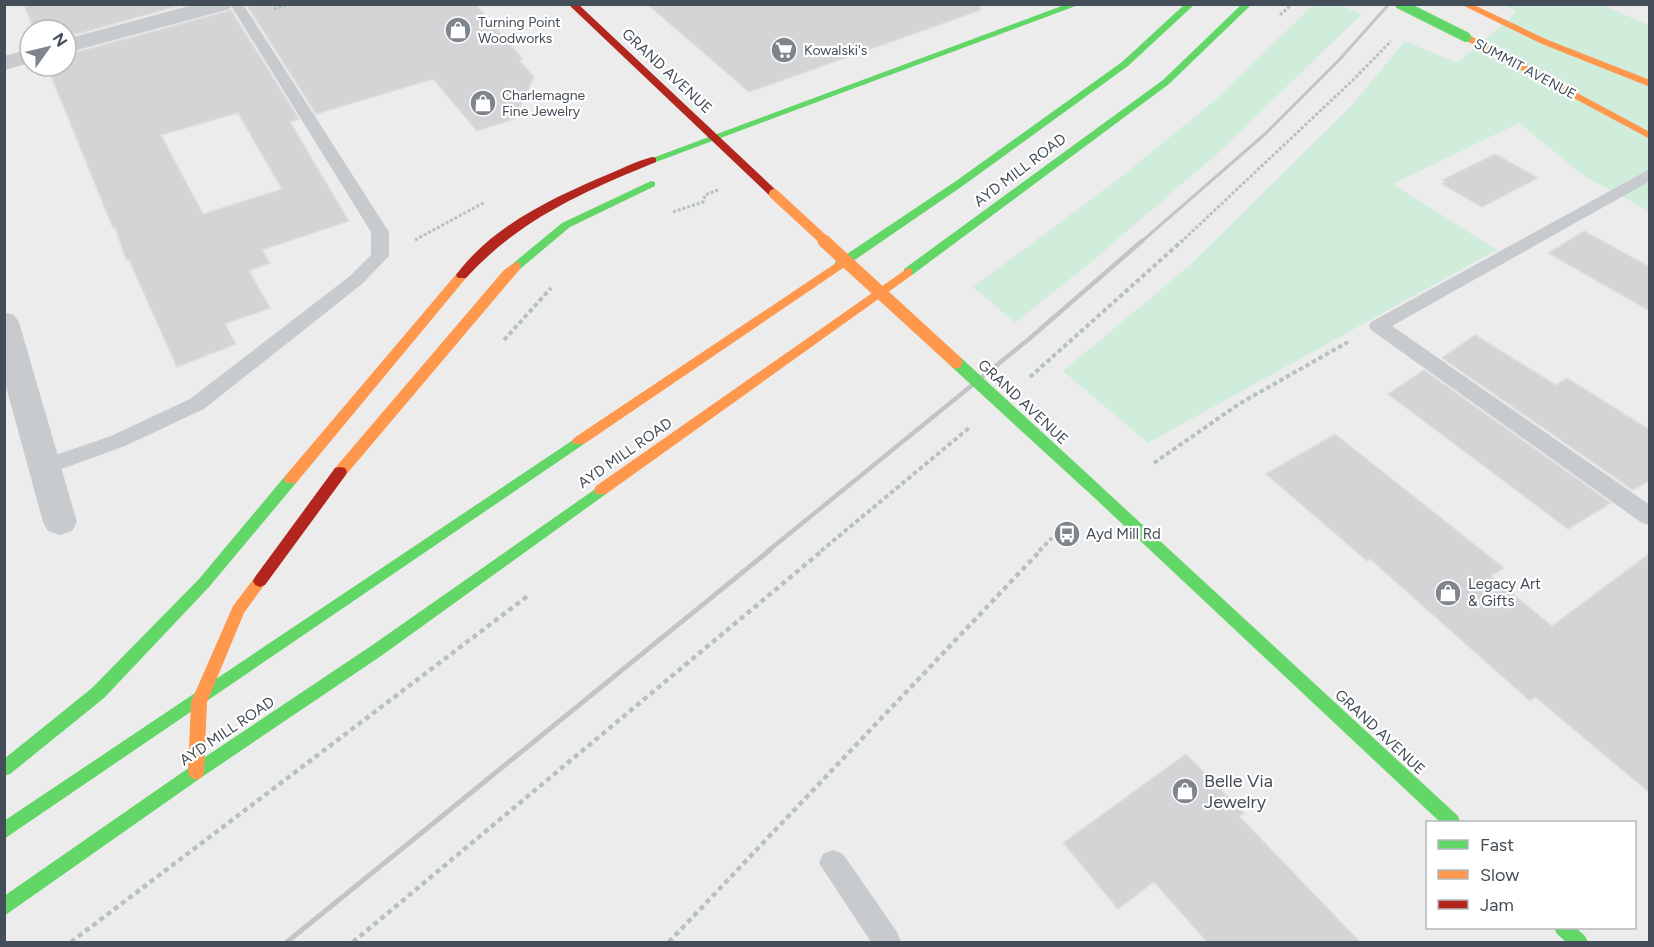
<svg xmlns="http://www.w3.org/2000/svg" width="1654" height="947" viewBox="0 0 1654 947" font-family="Figtree,sans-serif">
<rect width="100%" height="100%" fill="#edecec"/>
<g fill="#d0eddc">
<path d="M1313,5H1339L1362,14L1218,153L1090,263L1015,323L973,287L1125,174L1216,99Z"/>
<path d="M1503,5H1602L1649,25V211L1584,176L1519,123L1393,184L1497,250L1148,443L1063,371L1190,265L1351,106L1405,41L1457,63L1517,12Z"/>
</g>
<g fill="#d4d4d6" stroke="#dededf" stroke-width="1.5" fill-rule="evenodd">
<path d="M24,4H185L66,37V30H34Z"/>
<path d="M246,4H475L523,59L519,60L534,77L514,119L477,131L433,79L316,114Z"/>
<path d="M647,4H980L981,10L749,92Z"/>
<path d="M231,10L299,119L290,122L349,221L262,250L270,263L249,271L270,308L225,324L236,344L177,367L129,260H126L115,227L113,228L47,66H66V55ZM238,113L282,189L203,214L161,135Z"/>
<path d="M1495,154L1538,178L1482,207L1442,184L1445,182L1442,180Z"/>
<path d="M1584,231L1650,267V311L1548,253Z"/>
<path d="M1475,335L1556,385L1567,378L1650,430V480L1633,490L1442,358Z"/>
<path d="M1424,370L1611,503L1568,529L1388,394Z"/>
<path d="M1335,434L1504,568L1491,576L1552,626L1650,553V793L1535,697L1530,701L1370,559L1367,561L1266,474Z"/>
<path d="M1186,754L1244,813L1239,816L1360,942H1207L1154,882L1118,909L1063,843Z"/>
</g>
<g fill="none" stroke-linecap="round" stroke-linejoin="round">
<g stroke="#b5c2be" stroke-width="3" stroke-dasharray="3 2" stroke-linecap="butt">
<path d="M274,9L289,4"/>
<path d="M1280,15L1292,4"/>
<path d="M673,212L703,202L705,195L718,190"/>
<path d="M415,240L485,202"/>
<path d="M1181,242L1353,80L1391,41"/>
</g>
<g stroke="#b5c2be" stroke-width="4" stroke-dasharray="4.5 3" stroke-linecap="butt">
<path d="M504,340L551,288"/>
<path d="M1030,377L1182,241"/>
<path d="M1154,463L1239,404L1348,342"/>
<path d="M821,551L969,428"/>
<path d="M1039,551L1052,538"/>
</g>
<g stroke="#b5c2be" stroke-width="4.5" stroke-dasharray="5 4" stroke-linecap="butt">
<path d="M71,942L529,595"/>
<path d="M353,942L823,550"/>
<path d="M669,942L1041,550"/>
</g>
<g fill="#c8cbcd" fill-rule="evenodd">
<path d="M230,4H243L389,232V256L362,284L204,409L125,446L45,475L38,473L35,467L38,461L111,436L190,399L350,276L371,255V232Z"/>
<path d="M1650,169V181L1392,326L1650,505V525L1642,523L1371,330L1369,326L1371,322Z"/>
<path d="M833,850L843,854L897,932L901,942H871L819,863L823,854Z"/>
</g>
<g fill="#c8cbcd" fill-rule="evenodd">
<path d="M196,4H232L230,9L66,53V39Z"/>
<path d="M30,49V63L4,70V56Z"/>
<path d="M4,312L14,315L19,322L77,522L72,531L60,535L48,531L43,522L4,379Z"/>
</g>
<g fill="#63d668" fill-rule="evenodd">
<path d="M1067,4H1081L656,162L652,163L647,160Z"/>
<path d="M1185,4H1195L1128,66L964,185L843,268H835V262L956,181L1122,62Z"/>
<path d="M1242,4H1252L1169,84L912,275H904V269L1163,80Z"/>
<path d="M651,181L655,182V186L570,227L520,269L516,270L510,266L562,223Z"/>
<path d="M579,436L584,438L586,441L584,444L4,839V821Z"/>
<path d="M291,474L296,475L298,479L296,483L209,587L104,698L10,774L4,776V759L92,688L199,579L286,475Z"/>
<path d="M1090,480L1095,481L1458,816L1460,822H1440L1085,489L1083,485L1085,481Z"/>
<path d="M601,485L606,486L608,490L606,494L381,656L202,777L4,916V896L190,767L371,646Z"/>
<path d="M1554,928H1576L1585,936L1588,942H1566L1557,934Z"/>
</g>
<g fill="#ff974d" fill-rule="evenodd">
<path d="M1460,4H1472L1548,40L1650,80V87L1542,44Z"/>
<path d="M1463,35H1469L1650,132V139L1463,39Z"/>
<path d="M839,261L843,262V268L584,444H574L572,441L574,438Z"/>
<path d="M516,262L520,263V269L345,476H335L333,472L335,468L504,270Z"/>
<path d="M908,268L912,269V275L606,494H596L594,490L596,486Z"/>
<path d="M462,271L468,275L466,278L296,483H286L284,479L286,475L458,272Z"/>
<path d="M260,575L265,577L267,581L244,613L207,702L204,772L202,777L196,780L190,777L188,772L191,702L233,606L255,577Z"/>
</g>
<g fill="#b3261e" fill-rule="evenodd">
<path d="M568,4H578L778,192V196H770Z"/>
<path d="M652,157L656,158V162C583,192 520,219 466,278H458L456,275C492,226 554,197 609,174C623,168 637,161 652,157Z"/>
<path d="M340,467L345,468L347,472L345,476L265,585L260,587L255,585L253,581L255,577L335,468Z"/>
</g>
<path stroke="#c2c4c6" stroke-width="3" d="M1141,242L1265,134L1340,59L1389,4"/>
<path stroke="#c2c4c6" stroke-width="4.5" d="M768,551L1029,339L1142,241"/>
<path stroke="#c2c4c6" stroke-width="5" d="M287,942L770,550"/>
<path stroke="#63d668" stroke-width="10" d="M1400,4L1466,37"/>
<path stroke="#63d668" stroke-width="13" d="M956,362L1090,485"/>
<path stroke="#ff974d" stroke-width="10" d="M774,194L826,242"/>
<path stroke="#ff974d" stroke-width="13" d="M824,241L956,362"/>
</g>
<defs>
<symbol id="shop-disc" viewBox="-11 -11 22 22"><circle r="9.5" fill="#7f858c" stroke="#fff"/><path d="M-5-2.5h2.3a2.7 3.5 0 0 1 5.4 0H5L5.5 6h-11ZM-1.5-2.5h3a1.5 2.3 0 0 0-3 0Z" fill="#fff"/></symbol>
<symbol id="supermarket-disc" viewBox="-11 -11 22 22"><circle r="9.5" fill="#7f858c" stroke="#fff"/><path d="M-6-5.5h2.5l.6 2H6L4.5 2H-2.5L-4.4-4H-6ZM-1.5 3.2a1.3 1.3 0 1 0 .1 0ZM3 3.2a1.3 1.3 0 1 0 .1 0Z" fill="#fff"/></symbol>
<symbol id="bus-disc" viewBox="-11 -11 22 22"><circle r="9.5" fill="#7f858c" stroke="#fff"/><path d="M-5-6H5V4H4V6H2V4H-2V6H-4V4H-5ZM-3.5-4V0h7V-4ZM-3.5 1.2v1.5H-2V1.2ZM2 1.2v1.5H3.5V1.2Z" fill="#fff"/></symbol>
</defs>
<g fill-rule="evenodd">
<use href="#shop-disc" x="443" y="15" width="30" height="30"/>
<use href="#supermarket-disc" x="769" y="35" width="30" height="30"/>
<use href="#shop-disc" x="468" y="88" width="30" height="30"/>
<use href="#bus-disc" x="1052" y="519" width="30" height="30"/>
<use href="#shop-disc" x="1433" y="578" width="30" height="30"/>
<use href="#shop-disc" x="1170" y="776" width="30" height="30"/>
</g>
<g text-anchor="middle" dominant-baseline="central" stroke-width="4.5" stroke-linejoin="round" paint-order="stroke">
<g font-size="14" fill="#444e58" stroke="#fff" text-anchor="start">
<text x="478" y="22">Turning Point<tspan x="478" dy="16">Woodworks</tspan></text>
<text x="804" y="50">Kowalski's</text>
<text x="502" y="95">Charlemagne<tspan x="502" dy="16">Fine Jewelry</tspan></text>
</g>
<g font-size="14" fill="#444e58" stroke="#fff">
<text transform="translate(1525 69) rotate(28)">SUMMIT AVENUE</text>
</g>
<g font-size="15" fill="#444e58" stroke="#fff">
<text transform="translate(667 71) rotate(43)">GRAND AVENUE</text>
<text transform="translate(1020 170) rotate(-37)">AYD MILL ROAD</text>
<text transform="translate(1023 402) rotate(43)">GRAND AVENUE</text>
<text transform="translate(625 453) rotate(-35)">AYD MILL ROAD</text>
<text transform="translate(227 731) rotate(-34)">AYD MILL ROAD</text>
<text transform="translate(1380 732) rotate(43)">GRAND AVENUE</text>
</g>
<g font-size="15" fill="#444e58" stroke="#fff" text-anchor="start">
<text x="1086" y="534">Ayd Mill Rd</text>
<text x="1468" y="584">Legacy Art<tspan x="1468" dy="17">&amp; Gifts</tspan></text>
</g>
<g font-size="18" fill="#444e58" stroke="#fff" text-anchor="start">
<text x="1204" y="781">Belle Via<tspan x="1204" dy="21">Jewelry</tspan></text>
</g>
</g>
<rect width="1654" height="947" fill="none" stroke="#444e58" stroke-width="12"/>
<rect x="1426" y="821" width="210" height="108" fill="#ffffff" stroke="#b4b8bc" stroke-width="1.5"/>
<rect x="1438" y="840" width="30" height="9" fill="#63d668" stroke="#b4b8bc" stroke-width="1.5"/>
<text x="1480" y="851" font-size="18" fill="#444e58">Fast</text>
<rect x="1438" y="870" width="30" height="9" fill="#ff974d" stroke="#b4b8bc" stroke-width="1.5"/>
<text x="1480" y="881" font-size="18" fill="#444e58">Slow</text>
<rect x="1438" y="900" width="30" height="9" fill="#b3261e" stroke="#b4b8bc" stroke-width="1.5"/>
<text x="1480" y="911" font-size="18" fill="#444e58">Jam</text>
<g transform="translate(48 48) rotate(56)"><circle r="28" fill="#ffffff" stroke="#b4b8bc" stroke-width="1.5"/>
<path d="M0-4.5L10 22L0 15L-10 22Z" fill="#7f858c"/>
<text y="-9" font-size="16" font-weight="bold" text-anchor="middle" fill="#444e58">N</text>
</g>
</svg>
